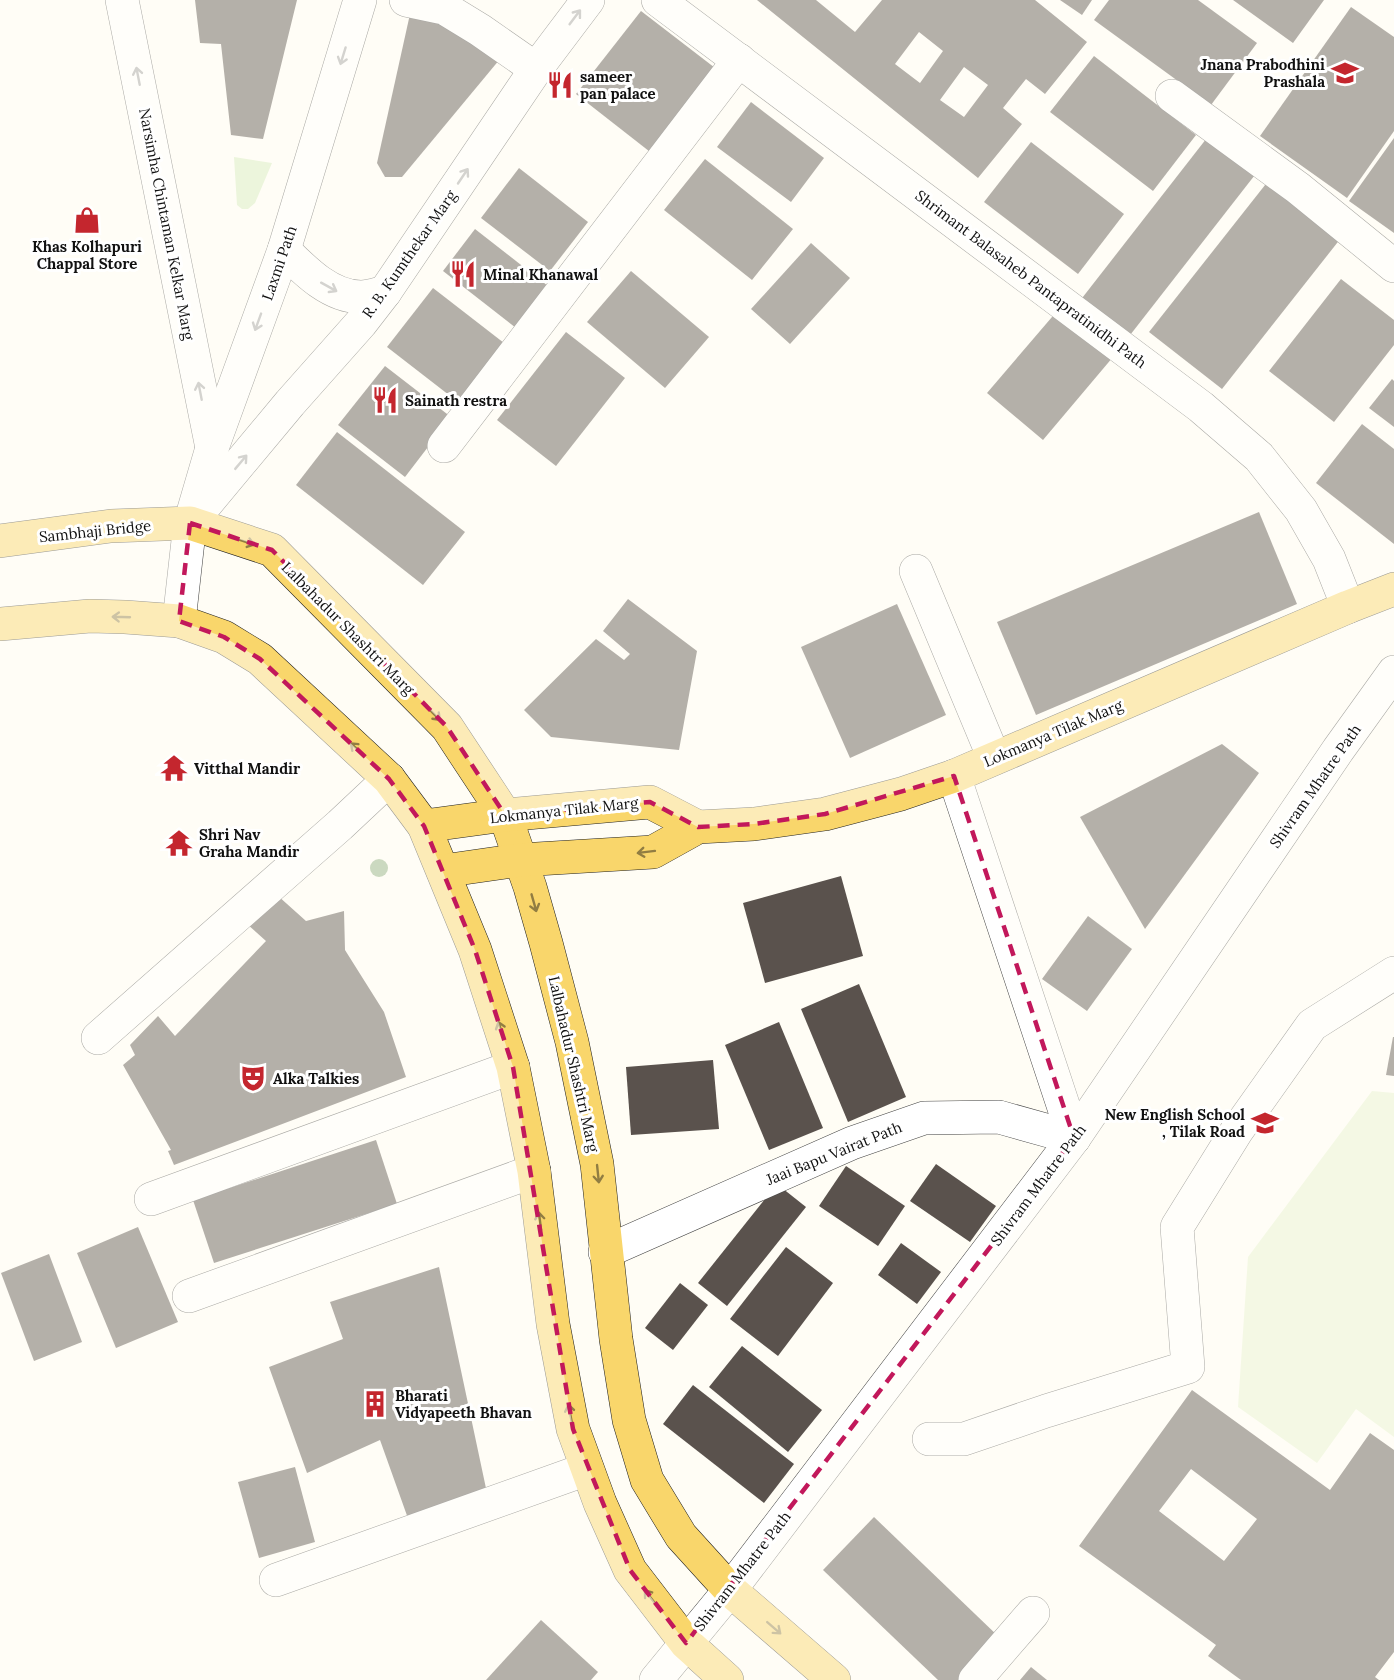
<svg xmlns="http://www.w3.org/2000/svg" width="1394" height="1680" viewBox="0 0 1394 1680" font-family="Lora,serif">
<rect width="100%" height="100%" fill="#fffdf5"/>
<path fill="#d5ebbd" d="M234,157L272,163L255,203L248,209H242L237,205Z"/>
<path fill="#e6f2cf" d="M1372,1091L1394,1093V1437L1356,1409L1317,1463L1238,1407L1248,1257Z"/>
<g fill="#5a524d" fill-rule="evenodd">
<path d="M195,0H297L263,139L231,135L221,44L200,43Z"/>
<path d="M757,0H816L855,32L882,0H1035L1087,42L1045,94L1026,79L1003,108L1022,124L978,178ZM919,32L943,51L920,83L895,64ZM964,67L988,85L964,117L940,100Z"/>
<path d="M1060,0H1092L1082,15Z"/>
<path d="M1109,0H1198L1257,43L1211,105L1094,20Z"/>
<path d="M1233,0H1324L1293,43Z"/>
<path d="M1351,7L1394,37V131L1347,198L1260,136Z"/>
<path d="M641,11L719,71L654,155L576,94Z"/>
<path d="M410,14L442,20L500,59L402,177H385L377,163Z"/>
<path d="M1094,56L1196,135L1153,191L1050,112Z"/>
<path d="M751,102L824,158L791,202L717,147Z"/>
<path d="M1210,134L1258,171L1127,339L1079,302Z"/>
<path d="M1394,138V233L1349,201Z"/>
<path d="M1031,142L1124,214L1078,274L984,202Z"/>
<path d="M705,159L793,229L752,280L664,210Z"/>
<path d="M519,168L588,222L550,271L481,218Z"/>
<path d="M1269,180L1341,238L1222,389L1149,332Z"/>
<path d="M475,229L548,286L516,328L443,271Z"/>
<path d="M811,243L850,278L790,344L751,309Z"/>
<path d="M631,271L709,337L665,388L587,322Z"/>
<path d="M1341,279L1394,320V345L1334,422L1269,371Z"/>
<path d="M433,288L504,343L458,402L387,347Z"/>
<path d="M1058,310L1113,357L1043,440L987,393Z"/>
<path d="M566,332L625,378L556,466L497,420Z"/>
<path d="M385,366L451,417L405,477L338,425Z"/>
<path d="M1392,379L1394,381V427L1369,408Z"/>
<path d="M1362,424L1394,449V544L1316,483Z"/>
<path d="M337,432L465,532L423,585L296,485Z"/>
<path d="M1259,512L1297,604L1036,715L997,622Z"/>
<path d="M628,599L697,651L679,750L551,737L524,710L596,639L624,660L630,654L603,631Z"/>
<path d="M897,604L946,715L850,758L801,647Z"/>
<path d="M1222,744L1259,773L1145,929L1080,817Z"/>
<path d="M841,876L863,956L765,983L743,903Z"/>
<path d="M277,895L306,921L344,911L345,950L384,1012L406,1077L174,1165L168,1151L171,1150L123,1065L135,1055L130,1045L158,1016L175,1036L266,941L247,924Z"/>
<path d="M1088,916L1132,949L1087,1011L1042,979Z"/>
<path d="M859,984L906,1097L848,1122L801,1009Z"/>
<path d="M779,1022L823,1128L769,1150L725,1045Z"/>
<path d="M1393,1037H1394V1076L1386,1075Z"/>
<path d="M713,1060L719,1129L631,1135L626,1067Z"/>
<path d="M376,1140L397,1204L214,1263L193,1200Z"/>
<path d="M936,1164L996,1206L970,1242L910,1201Z"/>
<path d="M846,1166L905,1206L878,1246L819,1206Z"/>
<path d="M777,1184L806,1207L727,1306L698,1283Z"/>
<path d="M138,1227L178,1322L116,1348L77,1253Z"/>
<path d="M901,1243L941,1272L917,1304L878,1275Z"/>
<path d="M786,1247L833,1283L778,1356L730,1319Z"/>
<path d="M49,1254L82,1342L34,1361L1,1273Z"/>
<path d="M439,1267L487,1493L410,1524L380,1440L307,1473L269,1367L343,1339L330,1302Z"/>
<path d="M680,1283L708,1305L673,1350L645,1328Z"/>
<path d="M742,1346L822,1410L788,1452L709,1387Z"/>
<path d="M693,1385L794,1464L764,1503L663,1424Z"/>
<path d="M1192,1390L1330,1490L1370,1433L1394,1450V1652L1375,1677L1379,1680H1241L1208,1656L1216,1645L1079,1546ZM1191,1469L1257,1519L1224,1561L1159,1511Z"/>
<path d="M295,1467L315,1542L259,1558L238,1482Z"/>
<path d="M874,1517L1000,1638L959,1680H938L823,1570Z"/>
<path d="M541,1620L598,1672L591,1680H486Z"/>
<path d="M1031,1667L1047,1680H1020Z"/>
</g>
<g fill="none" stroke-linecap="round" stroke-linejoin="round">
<defs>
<g id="minor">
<path d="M122,0L212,448"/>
<path d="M406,0L444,8L480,30L536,69"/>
<path d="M658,0L1201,407L1259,457L1301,510L1329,559L1348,607"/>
<path d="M1172,96L1298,188L1394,266"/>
<path d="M284,250C304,270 330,297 361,297C369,297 377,294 385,292"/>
<path d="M444,446L739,60"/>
<path d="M190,523L290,403L361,323L385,292L536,69L588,0"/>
<path d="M916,571L994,758"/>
<path d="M179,621L190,523L212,448L284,250L360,0"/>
<path d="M954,776L1074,1138"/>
<path d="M98,1038L340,825L389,779"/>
<path d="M151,1199L513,1067"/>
<path d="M605,1252L852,1143L924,1118L999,1117L1074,1138"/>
<path d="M189,1296L534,1171"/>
<path d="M929,1439H964L1046,1411L1188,1367L1177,1227L1236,1132L1312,1025L1394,973"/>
<path d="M276,1580L587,1469"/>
<path d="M656,1680L730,1590L1074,1138L1338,750L1394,672"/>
<path d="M975,1680L1033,1613"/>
</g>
<g id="major">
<path d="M0,541L111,526L190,523L272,550L447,727L505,815L530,887L546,943L572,1042L597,1164L616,1339L629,1420L647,1480L681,1536L730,1590L834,1680"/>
<path d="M0,624L90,616L125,617L179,621L224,637L260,659L389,779L424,826L475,950L513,1067L534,1171L553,1324L573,1429L600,1503L630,1570L686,1643L727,1680"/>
<path d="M424,826L505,815L650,802L698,827"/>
<path d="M443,871L520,860L653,852L698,827L754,824L825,814L901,794L954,776L1348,607L1394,589"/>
</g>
</defs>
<use href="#minor" stroke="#444" stroke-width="34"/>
<use href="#major" stroke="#222" stroke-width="34"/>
<use href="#minor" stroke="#fff" stroke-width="33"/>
<use href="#major" stroke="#f9d66b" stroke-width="33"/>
</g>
<circle fill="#8dad7f" cx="379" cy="868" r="9"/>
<defs><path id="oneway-shaft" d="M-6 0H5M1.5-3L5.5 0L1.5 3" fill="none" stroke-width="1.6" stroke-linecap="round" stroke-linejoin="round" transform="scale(1.5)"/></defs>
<g stroke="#a0a0a0">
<use href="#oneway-shaft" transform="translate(575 17) rotate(-53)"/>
<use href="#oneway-shaft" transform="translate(343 56) rotate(107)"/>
<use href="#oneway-shaft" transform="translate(138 76) rotate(-101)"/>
<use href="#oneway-shaft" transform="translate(463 176) rotate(-56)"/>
<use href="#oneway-shaft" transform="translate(329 287) rotate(29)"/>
<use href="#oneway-shaft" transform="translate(258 322) rotate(110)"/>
<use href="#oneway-shaft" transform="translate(200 391) rotate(-101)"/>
<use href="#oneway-shaft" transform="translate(241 462) rotate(-50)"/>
</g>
<g stroke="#917d42">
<use href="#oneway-shaft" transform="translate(246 542) rotate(18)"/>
<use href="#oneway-shaft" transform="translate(121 617) rotate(-178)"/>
<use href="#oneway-shaft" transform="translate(434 714) rotate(45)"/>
<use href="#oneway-shaft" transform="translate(357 749) rotate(-137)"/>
<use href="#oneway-shaft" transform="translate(646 852) rotate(173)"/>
<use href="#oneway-shaft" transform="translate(534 903) rotate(74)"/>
<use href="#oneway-shaft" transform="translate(501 1030) rotate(-108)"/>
<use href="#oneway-shaft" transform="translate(598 1174) rotate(84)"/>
<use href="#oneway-shaft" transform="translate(540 1221) rotate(-97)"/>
<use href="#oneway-shaft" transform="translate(570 1413) rotate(-101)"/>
<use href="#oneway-shaft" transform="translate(650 1597) rotate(-128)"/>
<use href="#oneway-shaft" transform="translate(774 1628) rotate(41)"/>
</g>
<path d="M0 0H1394V1680H0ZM190,523L272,550L447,727L505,815L650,802L698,827L754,824L825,814L954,776L1074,1138L686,1643L630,1570L573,1429L513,1067L475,950L424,826L389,779L260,659L224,637L179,621Z" fill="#fffdf5" fill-opacity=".55" fill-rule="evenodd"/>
<path fill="none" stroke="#c2185b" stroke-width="4.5" stroke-dasharray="12 8" stroke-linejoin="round" d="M190,523L272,550L447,727L505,815L650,802L698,827L754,824L825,814L954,776L1074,1138L686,1643L630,1570L573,1429L513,1067L475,950L424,826L389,779L260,659L224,637L179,621Z"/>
<defs>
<symbol id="school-bare" viewBox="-9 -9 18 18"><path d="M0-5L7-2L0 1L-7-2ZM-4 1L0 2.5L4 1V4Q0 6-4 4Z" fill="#c4262e" stroke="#fff" stroke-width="2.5" paint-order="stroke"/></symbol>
<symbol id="restaurant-bare" viewBox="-9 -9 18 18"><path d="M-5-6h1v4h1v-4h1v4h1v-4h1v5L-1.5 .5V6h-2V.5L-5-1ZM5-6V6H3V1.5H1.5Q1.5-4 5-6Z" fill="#c4262e" stroke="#fff" stroke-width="2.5" paint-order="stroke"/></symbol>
<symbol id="shop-bare" viewBox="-9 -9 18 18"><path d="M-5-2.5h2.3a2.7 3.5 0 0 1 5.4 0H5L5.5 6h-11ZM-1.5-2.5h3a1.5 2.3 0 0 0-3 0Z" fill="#c4262e" stroke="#fff" stroke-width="2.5" paint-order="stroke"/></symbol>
<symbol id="temple-bare" viewBox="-9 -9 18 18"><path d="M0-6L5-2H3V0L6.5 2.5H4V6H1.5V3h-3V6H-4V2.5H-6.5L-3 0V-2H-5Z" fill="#c4262e" stroke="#fff" stroke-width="2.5" paint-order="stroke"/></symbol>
<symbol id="theatre-bare" viewBox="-9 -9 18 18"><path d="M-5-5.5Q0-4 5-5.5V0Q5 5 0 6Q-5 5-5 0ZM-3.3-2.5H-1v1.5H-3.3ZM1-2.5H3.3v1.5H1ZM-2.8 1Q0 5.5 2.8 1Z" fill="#c4262e" stroke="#fff" stroke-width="2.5" paint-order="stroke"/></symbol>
<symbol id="building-bare" viewBox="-9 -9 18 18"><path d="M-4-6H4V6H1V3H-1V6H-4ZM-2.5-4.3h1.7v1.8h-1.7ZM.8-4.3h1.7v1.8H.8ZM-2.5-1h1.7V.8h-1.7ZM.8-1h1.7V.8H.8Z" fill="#c4262e" stroke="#fff" stroke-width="2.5" paint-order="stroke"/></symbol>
</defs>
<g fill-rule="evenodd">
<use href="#school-bare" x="1326" y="54" width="38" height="38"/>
<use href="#restaurant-bare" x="541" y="66" width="38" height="38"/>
<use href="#shop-bare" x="68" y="201" width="38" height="38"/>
<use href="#restaurant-bare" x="444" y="255" width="38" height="38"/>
<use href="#restaurant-bare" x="366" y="381" width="38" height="38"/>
<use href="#temple-bare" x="155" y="749" width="38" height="38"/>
<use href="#temple-bare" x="160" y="824" width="38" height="38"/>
<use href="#theatre-bare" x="234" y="1059" width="38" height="38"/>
<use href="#school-bare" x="1246" y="1104" width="38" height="38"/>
<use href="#building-bare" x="356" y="1385" width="38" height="38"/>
</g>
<g text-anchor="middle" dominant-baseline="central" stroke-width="6" stroke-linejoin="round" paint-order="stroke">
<g font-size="15" font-weight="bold" fill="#111" stroke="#fff" text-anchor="start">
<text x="1325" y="64" text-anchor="end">Jnana Prabodhini<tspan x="1325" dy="17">Prashala</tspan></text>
<text x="580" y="76">sameer<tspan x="580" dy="17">pan palace</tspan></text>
<text x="87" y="246" text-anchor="middle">Khas Kolhapuri<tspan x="87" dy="17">Chappal Store</tspan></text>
<text x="483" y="274">Minal Khanawal</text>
<text x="405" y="400">Sainath restra</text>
<text x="194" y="768">Vitthal Mandir</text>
<text x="199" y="834">Shri Nav<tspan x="199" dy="17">Graha Mandir</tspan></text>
<text x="273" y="1078">Alka Talkies</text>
<text x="1245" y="1114" text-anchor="end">New English School<tspan x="1245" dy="17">, Tilak Road</tspan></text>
<text x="395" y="1395">Bharati<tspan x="395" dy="17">Vidyapeeth Bhavan</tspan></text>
</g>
<g font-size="15" fill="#111" stroke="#fff">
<text transform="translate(167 224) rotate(79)">Narsimha Chintaman Kelkar Marg</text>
<text transform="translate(409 254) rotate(-55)">R. B. Kumthekar Marg</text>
<text transform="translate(279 263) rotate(-71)">Laxmi Path</text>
<text transform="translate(1031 279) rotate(37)">Shrimant Balasaheb Pantapratinidhi Path</text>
<text transform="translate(95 531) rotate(-6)">Sambhaji Bridge</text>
<text transform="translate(348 628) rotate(45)">Lalbahadur Shashtri Marg</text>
<text transform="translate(1053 733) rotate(-23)">Lokmanya Tilak Marg</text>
<text transform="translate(1315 786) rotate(-55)">Shivram Mhatre Path</text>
<text transform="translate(564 810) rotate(-6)">Lokmanya Tilak Marg</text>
<text transform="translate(574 1064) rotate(77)">Lalbahadur Shashtri Marg</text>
<text transform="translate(834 1153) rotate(-22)">Jaai Bapu Vairat Path</text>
<text transform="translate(1038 1185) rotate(-53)">Shivram Mhatre Path</text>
<text transform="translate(742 1571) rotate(-52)">Shivram Mhatre Path</text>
</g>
</g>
</svg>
